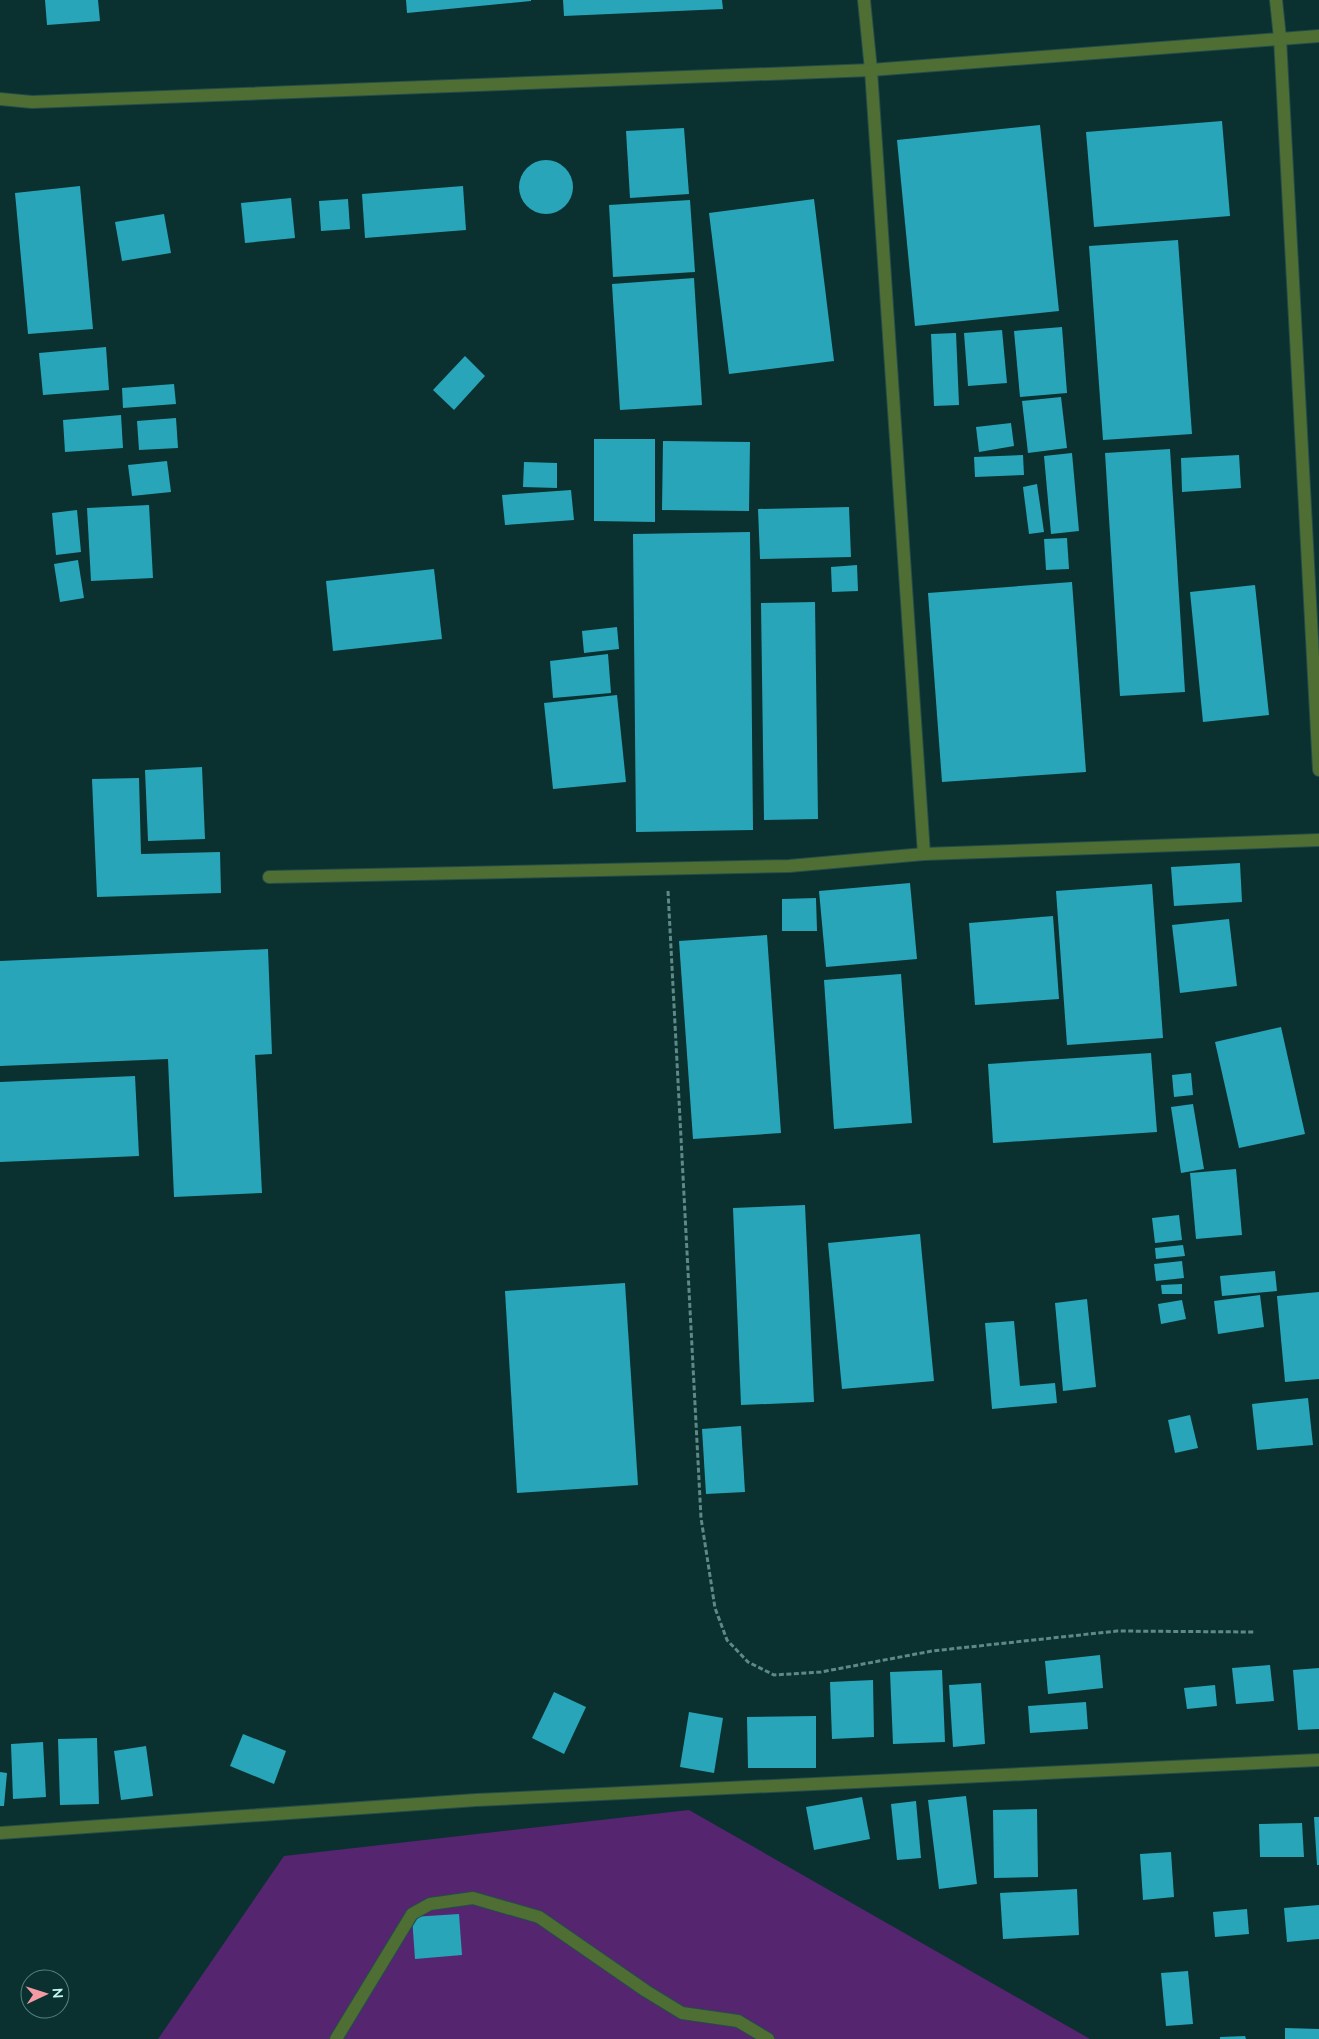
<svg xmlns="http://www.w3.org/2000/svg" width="1319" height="2039" viewBox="0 0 1319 2039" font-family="'Nunito Sans',sans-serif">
<rect width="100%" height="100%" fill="#0a3130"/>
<path fill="#55256f" d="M689,1810L1090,2039H158L284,1856Z"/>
<g fill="#28a5b9">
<path d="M45,0H98L100,21L47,25Z"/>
<path d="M406,0H531V1L407,13Z"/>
<path d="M563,0H722L723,9L564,16Z"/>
<path d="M1222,121L1230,216L1094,227L1086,132Z"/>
<path d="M1040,125L1059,311L915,326L897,140Z"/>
<path d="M684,128L689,194L630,198L626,131Z"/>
<circle cx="546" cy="187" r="27"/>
<path d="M80,186L93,329L28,334L15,193Z"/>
<path d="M463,186L466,230L365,238L362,194Z"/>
<path d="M291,198L295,238L245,243L241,203Z"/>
<path d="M348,199L350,229L321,231L319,201Z"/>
<path d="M814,199L834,361L729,374L709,213Z"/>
<path d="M690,200L695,272L613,277L609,205Z"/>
<path d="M164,214L171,253L122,261L115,222Z"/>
<path d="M1178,240L1192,434L1103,440L1089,246Z"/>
<path d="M694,278L702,405L620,410L612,284Z"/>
<path d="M1062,327L1067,393L1020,397L1014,331Z"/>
<path d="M1002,330L1007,383L968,386L964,333Z"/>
<path d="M956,333L959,405L934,406L931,334Z"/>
<path d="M106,347L109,390L43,395L39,353Z"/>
<path d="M465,356L485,376L454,410L433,390Z"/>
<path d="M174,384L176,404L123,408L122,388Z"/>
<path d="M1061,397L1067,448L1028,453L1022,401Z"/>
<path d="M121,415L123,448L65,452L63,420Z"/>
<path d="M176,418L178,448L139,450L137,421Z"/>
<path d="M1011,423L1014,446L979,452L976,427Z"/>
<path d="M594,439H655V522L594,521Z"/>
<path d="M663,441L750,442L749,511L662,510Z"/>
<path d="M1170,449L1185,692L1120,696L1105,453Z"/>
<path d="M1072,453L1079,531L1051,534L1044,456Z"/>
<path d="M1023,455L1024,475L975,477L974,457Z"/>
<path d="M1239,455L1241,488L1182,492L1181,458Z"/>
<path d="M167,461L171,492L132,496L128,465Z"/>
<path d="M524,462L557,463V488L523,487Z"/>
<path d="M1037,484L1044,532L1029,534L1023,487Z"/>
<path d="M571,490L574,520L505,525L502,495Z"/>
<path d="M149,505L153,578L91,581L87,508Z"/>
<path d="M849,507L851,557L760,559L758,509Z"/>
<path d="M77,510L81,552L56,555L52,513Z"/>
<path d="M750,532L753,830L636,832L633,534Z"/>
<path d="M1067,538L1069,569L1046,570L1044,539Z"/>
<path d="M78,560L84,598L60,602L54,564Z"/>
<path d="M857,565L858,591L832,592L831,567Z"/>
<path d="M434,569L442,639L333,651L326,581Z"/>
<path d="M1072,582L1086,772L942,782L928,593Z"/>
<path d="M1255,585L1269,715L1203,722L1190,592Z"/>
<path d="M815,602L818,819L764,820L761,603Z"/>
<path d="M617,627L619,649L584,653L582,631Z"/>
<path d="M608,654L611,693L553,698L550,661Z"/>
<path d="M617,695L626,782L553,789L544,703Z"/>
<path d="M202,767L205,839L148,841L145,770Z"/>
<path d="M139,778L141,854L220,852L221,893L97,897L92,779Z"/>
<path d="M1240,863L1242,902L1174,906L1171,867Z"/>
<path d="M910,883L917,959L826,967L819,891Z"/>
<path d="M1152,884L1163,1038L1067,1045L1056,891Z"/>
<path d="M816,898L817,931H782V899Z"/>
<path d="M1053,916L1059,999L975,1005L969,923Z"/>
<path d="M1229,919L1237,986L1180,993L1172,925Z"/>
<path d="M767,935L781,1133L693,1139L679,941Z"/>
<path d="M268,949L272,1054L255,1055L262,1193L174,1197L168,1059L0,1066V961Z"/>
<path d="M901,974L912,1123L834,1129L824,980Z"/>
<path d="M1281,1027L1305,1134L1239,1148L1215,1042Z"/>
<path d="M1151,1053L1157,1132L993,1143L988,1064Z"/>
<path d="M1191,1073L1193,1095L1174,1097L1172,1075Z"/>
<path d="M135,1076L139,1156L0,1162V1082Z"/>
<path d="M1193,1104L1204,1169L1181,1173L1171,1107Z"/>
<path d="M1236,1169L1242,1235L1196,1239L1190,1173Z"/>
<path d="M805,1205L814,1402L741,1405L733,1208Z"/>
<path d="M1179,1215L1182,1240L1155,1243L1152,1218Z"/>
<path d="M920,1234L934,1381L842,1389L828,1243Z"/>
<path d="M1183,1245L1185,1256L1156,1259L1155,1248Z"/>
<path d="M1182,1261L1184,1278L1156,1281L1154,1264Z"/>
<path d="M1275,1271L1277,1291L1222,1296L1220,1276Z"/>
<path d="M625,1283L638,1485L517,1493L505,1291Z"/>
<path d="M1182,1284V1294H1162L1161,1285Z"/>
<path d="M1319,1292V1379L1285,1382L1277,1296Z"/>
<path d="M1260,1295L1264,1327L1218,1334L1214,1301Z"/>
<path d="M1087,1299L1096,1387L1063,1391L1055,1303Z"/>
<path d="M1182,1300L1186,1319L1161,1324L1158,1304Z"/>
<path d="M1014,1321L1020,1386L1055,1383L1057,1403L992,1409L985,1323Z"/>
<path d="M1308,1398L1313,1445L1257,1450L1252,1404Z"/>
<path d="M1190,1415L1198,1448L1175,1453L1168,1420Z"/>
<path d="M741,1426L745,1492L706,1494L702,1429Z"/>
<path d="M1100,1655L1103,1688L1048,1694L1045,1661Z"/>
<path d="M1270,1665L1274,1701L1236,1704L1232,1668Z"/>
<path d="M1319,1668V1729L1298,1730L1293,1670Z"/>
<path d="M942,1670L945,1742L893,1744L890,1672Z"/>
<path d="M873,1680L874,1737L832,1739L830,1682Z"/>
<path d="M981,1683L985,1744L953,1747L949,1685Z"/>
<path d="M1215,1685L1217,1706L1187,1709L1184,1688Z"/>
<path d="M554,1692L586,1707L564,1754L532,1738Z"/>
<path d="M1086,1702L1088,1729L1030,1733L1028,1706Z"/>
<path d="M689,1712L723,1718L714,1773L680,1767Z"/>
<path d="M816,1716V1768H748L747,1717Z"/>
<path d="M243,1734L286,1751L274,1784L230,1766Z"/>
<path d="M97,1738L99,1804L60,1805L58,1739Z"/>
<path d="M43,1742L46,1797L13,1799L11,1744Z"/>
<path d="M146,1746L153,1796L121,1800L114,1751Z"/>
<path d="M0,1772L7,1773L4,1806H0Z"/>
<path d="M966,1796L977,1884L939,1889L928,1800Z"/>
<path d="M862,1797L870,1839L814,1850L806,1807Z"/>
<path d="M916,1801L921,1858L897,1860L891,1804Z"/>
<path d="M1037,1809L1038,1877L994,1878L993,1810Z"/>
<path d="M1314,1817H1319V1865H1317Z"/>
<path d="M1302,1823L1304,1857H1260L1259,1824Z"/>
<path d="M1171,1852L1174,1897L1143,1900L1140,1854Z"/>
<path d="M1077,1889L1079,1935L1003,1939L1000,1893Z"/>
<path d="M1319,1905V1939L1287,1942L1284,1908Z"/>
<path d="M1247,1909L1249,1934L1215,1937L1213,1912Z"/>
<path d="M459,1914L462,1955L415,1959L412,1917Z"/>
<path d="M1188,1971L1193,2024L1166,2026L1161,1973Z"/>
<path d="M1285,2028L1319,2029V2039H1285Z"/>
<path d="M1245,2036L1246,2039H1220V2037Z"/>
</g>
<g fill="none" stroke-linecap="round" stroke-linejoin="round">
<defs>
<g id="minor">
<path d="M864,0L871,70L924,854"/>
<path d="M1276,0L1280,38L1319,770"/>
<path d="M0,99L32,102L871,70L1319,36"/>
<path d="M269,877L789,866L924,854L1319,840"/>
<path d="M0,1833L476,1800L1319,1760"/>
<path d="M336,2039L412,1914L430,1904L473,1898L539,1917L646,1991L682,2013L738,2021L768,2039"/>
</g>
</defs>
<use href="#minor" stroke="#244d4b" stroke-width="14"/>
<path stroke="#5d8a88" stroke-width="3" stroke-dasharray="5 2.5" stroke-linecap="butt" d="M668,891L701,1518L715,1608L727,1640L748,1662L774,1675L821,1672L932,1651L1117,1631L1255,1632"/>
<use href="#minor" stroke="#4f6e33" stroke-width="12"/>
</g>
<g transform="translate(45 1994) rotate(86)"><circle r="24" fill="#0a3130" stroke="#54817e"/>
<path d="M0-4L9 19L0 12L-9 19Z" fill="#f49aa5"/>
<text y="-8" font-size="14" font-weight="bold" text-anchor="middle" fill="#c3f8f4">N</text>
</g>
</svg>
